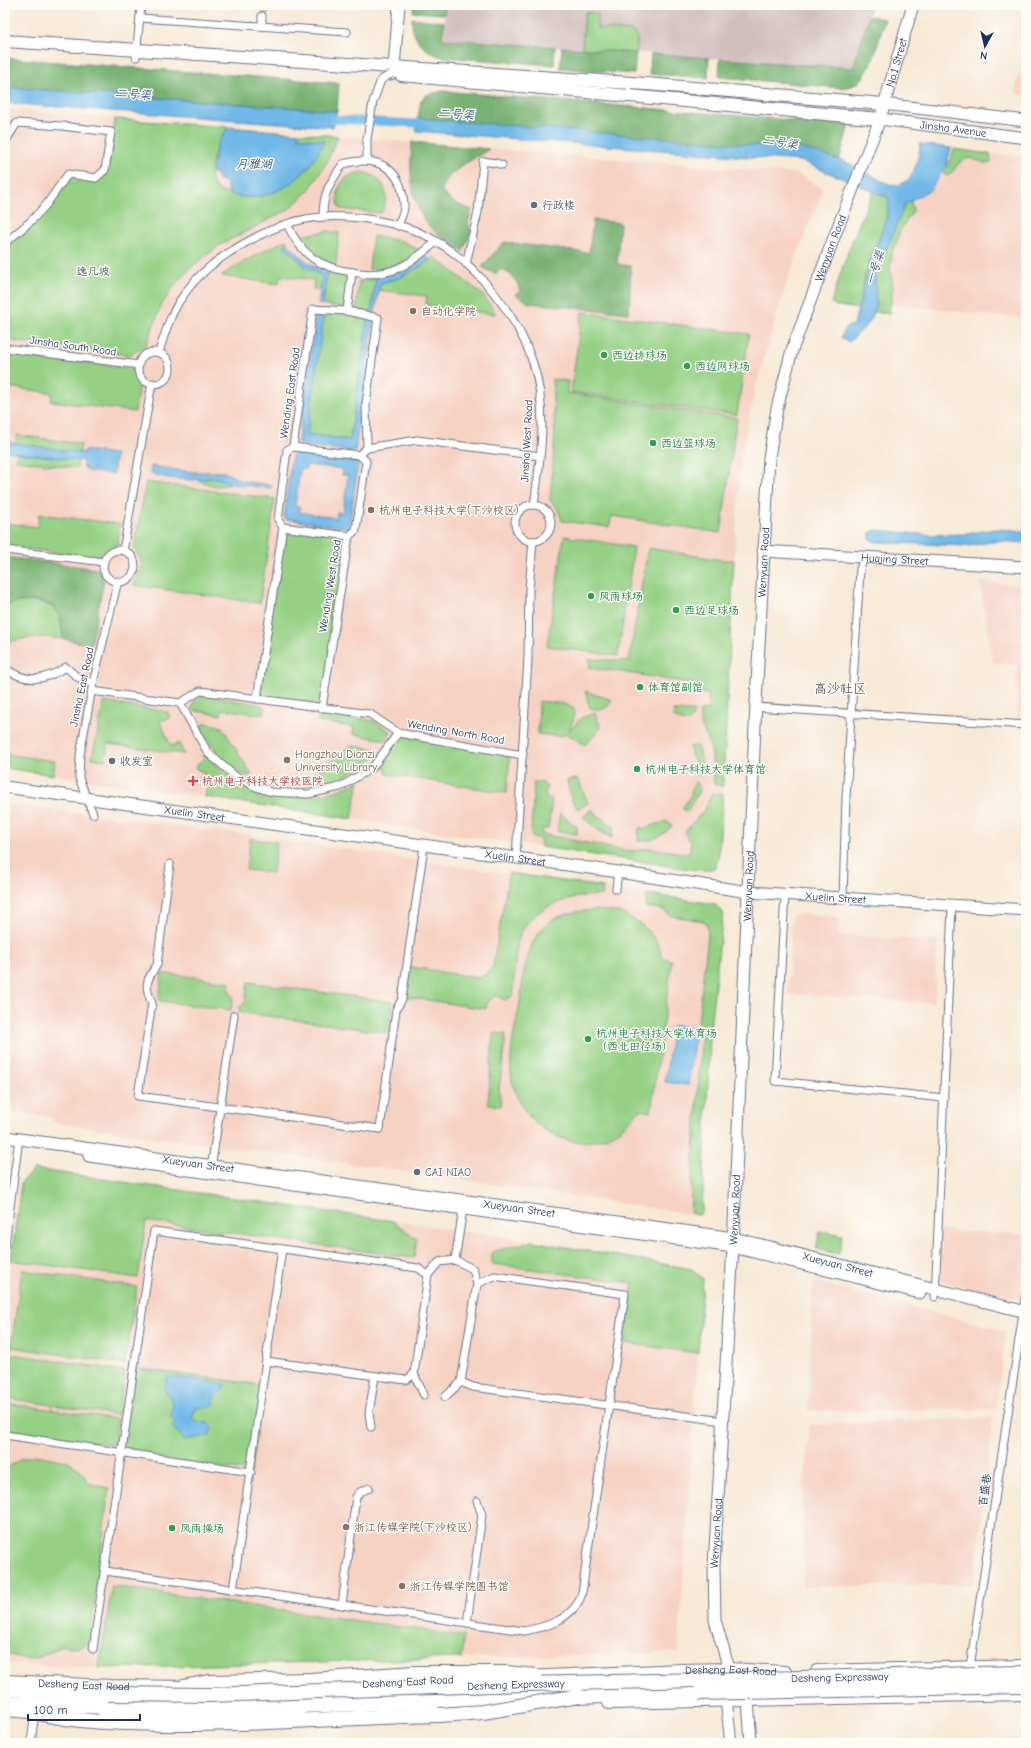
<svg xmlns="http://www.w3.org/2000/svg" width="1031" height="1748" viewBox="0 0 1031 1748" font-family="'Comic Neue','LXGW WenKai TC',sans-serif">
<rect width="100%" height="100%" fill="#fdfcf7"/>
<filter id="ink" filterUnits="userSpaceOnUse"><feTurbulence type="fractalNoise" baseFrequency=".025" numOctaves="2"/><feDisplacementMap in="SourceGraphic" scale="8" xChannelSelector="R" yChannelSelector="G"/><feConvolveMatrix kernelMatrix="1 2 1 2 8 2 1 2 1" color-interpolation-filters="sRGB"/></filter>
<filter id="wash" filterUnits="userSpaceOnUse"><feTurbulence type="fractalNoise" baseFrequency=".012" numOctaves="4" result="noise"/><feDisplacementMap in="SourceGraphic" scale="16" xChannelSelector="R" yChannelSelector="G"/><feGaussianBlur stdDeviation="0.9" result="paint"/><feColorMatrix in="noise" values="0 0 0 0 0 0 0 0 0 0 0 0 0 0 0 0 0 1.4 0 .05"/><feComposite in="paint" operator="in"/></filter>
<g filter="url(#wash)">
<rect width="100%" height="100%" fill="#f7e9d5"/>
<g fill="#f6d2c3">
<path d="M1026,66V94L1016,93L1017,80Z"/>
<path d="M5,109L798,174L823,189L786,284L755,389L741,459L734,560L720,854L715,868L703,871L5,768Z"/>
<path d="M954,149L1026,158V319L883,303L880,282L905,212L914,202L931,190L947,169Z"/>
<path d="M980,582L1026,585V721H1017V665L993,663Z"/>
<path d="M10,804L247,835L715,904L723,914L711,1020L702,1211L699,1215L383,1168L126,1133L52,1122V1117L5,1110V807Z"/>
<path d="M792,914L840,917L839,935L938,941L934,1003L788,994Z"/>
<path d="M34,1169L532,1241L692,1269L703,1279L678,1652L111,1669L5,1664V1301L21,1183Z"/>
<path d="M938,1230L1026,1235V1300L936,1281Z"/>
<path d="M813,1281L1006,1331L996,1409L808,1411Z"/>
<path d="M993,1417L974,1584L803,1587V1491L810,1425Z"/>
</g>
<path fill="#d1bfbd" d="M445,5H872L853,68L442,39Z"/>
<g fill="#95d084" stroke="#588071">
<path d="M585,12L598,14L597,28L631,31C640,36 637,44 636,53L582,49Z"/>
<path d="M115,119L228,127C219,139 203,173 215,187C219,192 226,193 231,194C261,204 289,188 310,166L296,137L300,133L338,136L327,162L309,190L288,210L220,245L195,264L178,281L162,304L145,347L129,355L5,340V249L35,220L67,179C84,173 89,185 107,173Z"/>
<path d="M954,149L990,154L991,163H985L969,158C954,162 957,171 947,176L943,174L947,169Z"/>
<path d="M360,172C382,174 393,193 381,213L340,209C333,191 341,176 360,172Z"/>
<path d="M874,191L889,198C888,222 879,238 870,260C864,275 863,293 859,309L837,306L831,303C843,265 856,227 874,191Z"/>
<path d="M911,201L913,211L902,227L893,249L890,267L893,287L889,314L874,312C878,300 873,289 875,277C880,255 895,225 905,204Z"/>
<path d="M329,231L339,233L336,265C319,260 308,249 298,236Z"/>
<path d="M373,236L402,241L419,250C406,264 388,271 369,269Z"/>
<path d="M286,240L288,244L284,246L305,266L322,276L320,290H313L314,280L280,276L279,284L222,276C242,261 263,251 286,240Z"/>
<path d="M434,257L482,294L496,313L493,314L426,305L427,296L378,290L380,283C401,279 417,269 434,257Z"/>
<path d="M327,273L344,275L348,279L345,308L323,305Z"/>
<path d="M376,278L371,312L356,310L359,281Z"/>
<path d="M324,311L368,316L350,440L307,434Z"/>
<path d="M582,312L749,334L737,415L571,392Z"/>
<path d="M12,353L133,369L139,383L135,412L51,401L52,393L8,387Z"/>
<path d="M552,379L568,381L567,393L737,418L721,533L612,516L609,527L562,521L558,510L550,500L555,434Z"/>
<path d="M17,435L81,444L80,453L16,443Z"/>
<path d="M18,453L78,460L77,468L16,460Z"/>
<path d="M217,478L227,481L229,485L214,486L195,479Z"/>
<path d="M146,482L275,499L260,603L134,585L136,576L142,568L140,559L134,549Z"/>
<path d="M39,514L120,524L118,545C108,546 105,550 100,558L5,546V523L38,527Z"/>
<path d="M283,527L349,536L322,708L257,699Z"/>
<path d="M564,536L634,547L618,656L547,646Z"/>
<path d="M648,548L722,560H734L723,786L714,784L712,757L710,745L700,722V711L709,710L708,694L697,693L690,683L615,671L590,668L589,659L629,661Z"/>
<path d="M32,601C58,604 61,615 63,639C42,636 25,637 5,643V607L13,603Z"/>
<path d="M585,691L612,700C606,711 602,710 590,708Z"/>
<path d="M204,695L262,705L265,708L264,715L222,709L221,715L191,710L195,700Z"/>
<path d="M539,701L565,704L574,709V718L569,731L581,718L595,713L601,728L585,745L567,734L559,736L538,734Z"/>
<path d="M104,702L168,712L170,718L160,721L171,746L179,743L184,754L108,744L105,760L92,758Z"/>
<path d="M320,711L374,721L391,732L385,740L353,734L354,727L318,722Z"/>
<path d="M673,711H694L692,718L688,722L681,721L674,717Z"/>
<path d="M206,723L222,727L252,775C234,780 207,741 200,726Z"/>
<path d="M398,733L510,753L507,793L387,774L380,759Z"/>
<path d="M351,745L378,750L377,756C351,773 341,782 309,789L305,781Z"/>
<path d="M697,746C700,754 706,768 700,775L695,774V764L689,747Z"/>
<path d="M5,754L55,761L53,775L5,768Z"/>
<path d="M206,755C248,800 304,809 359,781L352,819L205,797L207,784L201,783L203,772L195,768Z"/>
<path d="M578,779L588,803L578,809L571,799L567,780Z"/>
<path d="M534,781L543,783L547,788L545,794L547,799L552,800L548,829H542V834L622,850L635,851L650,848L689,854L691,842L687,838L685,832L705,809L712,793L723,794L718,859L715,868L703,871L541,847L540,839L531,836Z"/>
<path d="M695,782L700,786L697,795L687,812L682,808L689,799Z"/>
<path d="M592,809L595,814L614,826L612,838L595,828L583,817Z"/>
<path d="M560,813L577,827V834L557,831Z"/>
<path d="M666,821L672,825C665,836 651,842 638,841L639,828H645Z"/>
<path d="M250,839L277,842L273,873L246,870Z"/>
<path d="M509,873L603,887L602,895C571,895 530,906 519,938C514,956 515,978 512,996L504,1000L496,995L487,1003L486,1009L407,997L411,967L478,978L486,975L493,966Z"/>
<path d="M648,894L715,904L723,914L711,1020L702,1211L699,1215L690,1213L702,1026L698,1022L708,935L707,925L704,921L671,916L662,909L645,907Z"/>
<path d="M594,910L619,912L641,924L655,938L663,958L672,960L651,1112L640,1110C633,1117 625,1127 616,1132C573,1159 520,1126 512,1080C507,1055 516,1026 520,1002C522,988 523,973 527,960C530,948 535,936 543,928C556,913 576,912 594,910Z"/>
<path d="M162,973L230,982L229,990L233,997L231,1010L159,1001Z"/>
<path d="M248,982L393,1002L389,1033L239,1012L240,1007L245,1003Z"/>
<path d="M493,1033L506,1034L499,1090L501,1106L488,1104Z"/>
<path d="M34,1169L393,1221L417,1239L414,1258L146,1221L138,1278L11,1260L21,1183Z"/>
<path d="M820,1231L843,1235L839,1254L816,1249Z"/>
<path d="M532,1241L692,1269L703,1279L698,1353L624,1343L633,1283L492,1264V1252Z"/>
<path d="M22,1270L137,1287L125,1364L11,1347Z"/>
<path d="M11,1354L125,1371L118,1415L5,1398Z"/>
<path d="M134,1368L263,1385L251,1472L122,1453Z"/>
<path d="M5,1403L118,1419L114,1445L5,1429Z"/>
<path d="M35,1455L68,1461L80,1470L89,1483L109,1488L89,1644L77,1648L63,1645L40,1657L27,1659L5,1654V1470L20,1459Z"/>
<path d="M112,1586L464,1636L461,1658L99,1668Z"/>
</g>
<g fill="#78b272" stroke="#4a7068">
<path d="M414,5H445L444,14L413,12Z"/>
<path d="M869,16L885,19C879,37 873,76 854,85C850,87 845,87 842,88L719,77L720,59L853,68Z"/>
<path d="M412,18L444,22L442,39L555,47L554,65L441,57C423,50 411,39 412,18Z"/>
<path d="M562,47L636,53L634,74L560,68Z"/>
<path d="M651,54L709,58L708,78L649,74Z"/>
<path d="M5,58L339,83L337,111L5,87Z"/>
<path d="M442,91L849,125L836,171L803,157L417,123L421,100L427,95Z"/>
<path d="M412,142L489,149C473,160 445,171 442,192L454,203L472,210L468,222L471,232L463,251C454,245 443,239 435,232C410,210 409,173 412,142Z"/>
<path d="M593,220L620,223L617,264L631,266L629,313L529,303L515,294L520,292C518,280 512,275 502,269L495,274L482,267L504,242L589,253Z"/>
<path d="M5,557L99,569L104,581L91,645L63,639C62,630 62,616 55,609C44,597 17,599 5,607Z"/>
</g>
<g fill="#70b8e7" stroke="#4674a2" fill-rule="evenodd">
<path d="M5,87L337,111L333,127L5,103Z"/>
<path d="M417,118L804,149C819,154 835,158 850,164C864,170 875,179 889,184C912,191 919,160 920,144L951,148L946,167L930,190L905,204L875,278L876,306L869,323L849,342L841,337L846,327L854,325L870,260L878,243L888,214L889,198L801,161L416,131Z"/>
<path d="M228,127L300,133L297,137L324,141C309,178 269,207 229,194L226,182L218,179L217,175L212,172L216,147Z"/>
<path d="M288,244L307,262L327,273L322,305L318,304L322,276L305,266L284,246Z"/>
<path d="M425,256L430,259C415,271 399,279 380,283L375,313L371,312L376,278C395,274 410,269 425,256Z"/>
<path d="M316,314L324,315L307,434L350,440L367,321L373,322L355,452L298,444Z"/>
<path d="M5,442L84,453L85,450L116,454L113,474L88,471L83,466V461L5,451Z"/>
<path d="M294,453L356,462L358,464L349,528L285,519L284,516L292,455ZM306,465L343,469L342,475H348L343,513L337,512L336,518L299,512L300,507L295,506L300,469H306Z"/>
<path d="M151,466L191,472H224L242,481L272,485L271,488L233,484L217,478L190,480L169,478L150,473Z"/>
<path d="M995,529L1026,531V543L998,541L968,546L876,542L870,539V533L875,530L931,535L964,534Z"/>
<path d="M673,1025L696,1028L688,1085L665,1082Z"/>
<path d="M168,1376L225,1384L223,1390L214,1397V1404L211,1407L196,1408L192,1418L197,1422L208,1423L212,1427L210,1435L185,1440L172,1427L175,1421L171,1417L173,1402L164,1389Z"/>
</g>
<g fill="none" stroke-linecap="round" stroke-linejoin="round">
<path stroke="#70b8e7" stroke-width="8" d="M326,119L428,124"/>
</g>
</g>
<g filter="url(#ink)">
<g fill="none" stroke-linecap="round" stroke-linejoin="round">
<path stroke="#cbc4bd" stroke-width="7" stroke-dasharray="7 3.5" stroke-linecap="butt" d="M262,16L263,5"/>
<defs>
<g id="street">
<path d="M140,18L347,32"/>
<path d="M262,26V16"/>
<path d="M136,57L141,5"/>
<path d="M5,142L17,123L62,126L111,132L105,170L96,178L68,174L46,205L31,221L5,243"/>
<path d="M367,160V139"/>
<path d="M323,217C323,192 330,183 343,164C377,155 402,167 404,205C405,211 400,219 398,226"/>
<path d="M287,224C301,255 320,268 352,272L347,311"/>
<path d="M466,264L478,212L483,161L496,163L502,165"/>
<path d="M352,272C390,279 409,265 436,242"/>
<path d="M5,348L139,365"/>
<path d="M159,352C165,333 171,312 183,296C198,273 223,255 247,242C270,229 297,218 323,217C351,215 390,221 416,231C468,252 516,311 533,363C548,409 541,458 534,505"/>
<circle cx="154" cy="368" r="16"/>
<path d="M293,447L359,455"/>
<path d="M367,448L417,440L540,456"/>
<circle cx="533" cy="523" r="18"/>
<path d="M283,527L349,536"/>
<path d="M5,550L104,562"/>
<circle cx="119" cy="566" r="16"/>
<path d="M123,551L152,383"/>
<path d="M5,668C27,684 44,681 66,667L77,677L93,683"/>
<path d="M92,691L180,703L208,753L235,776L256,787L271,792L308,794L340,787L372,768L398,733L523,755"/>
<path d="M257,699L283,527L278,520L287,450L293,447L313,309L347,311L378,318L366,404L367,448L359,455L366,461L356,530L349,536L322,708"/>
<path d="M180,703L200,691L370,714L398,733"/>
<path d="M755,707L1026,725"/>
<path d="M93,814L79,778L80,755L93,683L118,581"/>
<path d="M516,858L528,658L529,590L533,541"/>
<path d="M170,864L157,965C146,980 144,986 152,1003L138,1096L380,1129L396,1010L402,999L424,846"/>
<path d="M616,889L618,872"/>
<path d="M785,894L775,1081L944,1098"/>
<path d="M843,898L846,798L860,569L864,557"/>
<path d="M211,1169L234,1015"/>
<path d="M5,1245L18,1146"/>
<path d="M455,1260L463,1209"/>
<path d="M935,1297L952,906"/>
<path d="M266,1361L406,1380L414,1374"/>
<path d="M461,1382L473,1387L723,1421"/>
<path d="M424,1395L414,1374L428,1275L439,1262L455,1260L473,1269L477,1284L461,1382L445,1397"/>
<path d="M371,1427L369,1413L375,1376"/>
<path d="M5,1435L251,1472"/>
<path d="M105,1571L524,1631C545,1627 569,1621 580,1599C583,1592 584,1580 585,1571L625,1294L494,1276L477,1284"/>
<path d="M233,1590L282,1249"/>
<path d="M342,1605L356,1497L360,1492L369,1488"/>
<path d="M467,1623L482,1515L477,1501"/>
<path d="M93,1649L154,1231L418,1268L428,1275"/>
<path d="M970,1667L1026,1293"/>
<path d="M31,1743L35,1712"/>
</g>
<g id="secondary">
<path d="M391,74L394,67L399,5"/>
<path d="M883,104L1026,121"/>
<path id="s1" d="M880,119L1026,138"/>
<path id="s2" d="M763,551L1026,567"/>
<path id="s3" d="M5,787L618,872L749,892L1026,910"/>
<path id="s4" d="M5,1137L734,1238L1026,1312"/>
<path d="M89,1156L733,1247L920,1293"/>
<path id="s5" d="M733,1676L729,1669L715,1620L714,1565L733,1247L756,702L769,458L777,408L792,350L836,232L880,119L913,5"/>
<path d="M727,1692L726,1700L731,1743"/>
<path d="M743,1693L748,1700L751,1743"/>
</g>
<g id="primary">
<path d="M5,41L646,84L883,104"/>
<path d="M401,75L880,119"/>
<path d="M817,1671L1026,1666"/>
<path id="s6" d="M526,1677L682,1670L729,1669L785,1672"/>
<path id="s7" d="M5,1681L110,1686L191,1687"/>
<path d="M609,1703L1026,1694"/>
<path d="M5,1710L43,1713"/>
<path d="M104,1716L299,1714"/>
</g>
<g id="highway">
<path d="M183,1687L209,1682L311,1680L415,1673"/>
<path d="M5,1689L108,1694"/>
<path d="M5,1703L110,1707L205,1709L699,1693"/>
<path d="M35,1712C78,1723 122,1723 167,1724C257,1725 348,1717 439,1715"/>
</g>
</defs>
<use href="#street" stroke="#687088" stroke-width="9"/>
<use href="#secondary" stroke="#687088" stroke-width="13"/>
<use href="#primary" stroke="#687088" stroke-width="14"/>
<use href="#highway" stroke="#687088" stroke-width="16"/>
<use href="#street" stroke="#fff" stroke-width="7"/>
<use href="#secondary" stroke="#fff" stroke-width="11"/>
<use href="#primary" stroke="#fff" stroke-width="12"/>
<use href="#highway" stroke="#fff" stroke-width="14"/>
<defs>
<path id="street-bridge" d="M367,139L373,102L381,80L391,74"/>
<g id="highway-bridge">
<path d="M415,1673H506L535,1676"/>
<path d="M699,1693L1026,1686"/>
<path id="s8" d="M108,1694L208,1695L523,1684L1026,1673"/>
<path d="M439,1715L483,1712L579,1696"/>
</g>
</defs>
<use href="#street-bridge" stroke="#687088" stroke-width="9" stroke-linecap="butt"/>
<use href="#highway-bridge" stroke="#687088" stroke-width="16" stroke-linecap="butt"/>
<use href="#street-bridge" stroke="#fff" stroke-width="7"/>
<use href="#highway-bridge" stroke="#fff" stroke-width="14"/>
</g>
</g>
<g fill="#5c6f8a" stroke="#fdfcf7" stroke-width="1.5">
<circle cx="534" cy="205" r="4"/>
<circle cx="112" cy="761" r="4"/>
<circle cx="417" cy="1172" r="4"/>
</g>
<g fill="#8d6e63" stroke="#fdfcf7" stroke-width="1.5">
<circle cx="413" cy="311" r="4"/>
<circle cx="371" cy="510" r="4"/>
<circle cx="287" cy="760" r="4"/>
<circle cx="346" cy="1527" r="4"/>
<circle cx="402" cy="1586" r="4"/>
</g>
<g fill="#2e9e5b" stroke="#fdfcf7" stroke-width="1.5">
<circle cx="604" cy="355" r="4"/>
<circle cx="687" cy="366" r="4"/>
<circle cx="653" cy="443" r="4"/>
<circle cx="591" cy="596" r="4"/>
<circle cx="676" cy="610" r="4"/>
<circle cx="640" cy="687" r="4"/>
<circle cx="637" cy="769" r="4"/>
<circle cx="588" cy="1039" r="4"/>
<circle cx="172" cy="1528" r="4"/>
</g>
<path fill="#e0444e" stroke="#fdfcf7" stroke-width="1.5" d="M191 775h4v4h4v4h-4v4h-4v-4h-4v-4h4z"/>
<g text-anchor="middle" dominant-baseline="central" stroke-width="3" stroke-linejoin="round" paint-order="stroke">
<g font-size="11" fill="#1b2f5e" stroke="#fdfcf7">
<text stroke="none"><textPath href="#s5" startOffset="1639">No.1 Street</textPath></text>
<text stroke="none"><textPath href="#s1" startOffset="74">Jinsha Avenue</textPath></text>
<text stroke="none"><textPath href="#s5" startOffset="1442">Wenyuan Road</textPath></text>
<text transform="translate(73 346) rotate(8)">Jinsha South Road</text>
<text transform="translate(290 393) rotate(-82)">Wending East Road</text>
<text transform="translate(527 441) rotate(-87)">Jinsha West Road</text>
<text stroke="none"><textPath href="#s2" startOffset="132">Huajing Street</textPath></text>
<text stroke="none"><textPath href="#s5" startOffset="1118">Wenyuan Road</textPath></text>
<text transform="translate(330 586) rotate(-81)">Wending West Road</text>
<text transform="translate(82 687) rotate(-78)">Jinsha East Road</text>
<text transform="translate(456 732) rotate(10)">Wending North Road</text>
<text stroke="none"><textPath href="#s3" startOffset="191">Xuelin Street</textPath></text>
<text stroke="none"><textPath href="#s3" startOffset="515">Xuelin Street</textPath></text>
<text stroke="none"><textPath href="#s5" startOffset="794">Wenyuan Road</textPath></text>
<text stroke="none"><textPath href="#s3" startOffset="838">Xuelin Street</textPath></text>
<text stroke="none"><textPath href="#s4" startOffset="195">Xueyuan Street</textPath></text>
<text stroke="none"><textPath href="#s4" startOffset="519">Xueyuan Street</textPath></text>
<text stroke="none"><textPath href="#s5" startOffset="470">Wenyuan Road</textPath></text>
<text stroke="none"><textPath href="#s4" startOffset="843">Xueyuan Street</textPath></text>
<text transform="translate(985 1490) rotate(-82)">百盛巷</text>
<text stroke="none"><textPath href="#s5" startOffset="146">Wenyuan Road</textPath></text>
<text stroke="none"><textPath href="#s6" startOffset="205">Desheng East Road</textPath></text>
<text stroke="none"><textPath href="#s8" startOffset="732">Desheng Expressway</textPath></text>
<text transform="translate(408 1682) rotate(-3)">Desheng East Road</text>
<text stroke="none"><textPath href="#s7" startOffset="79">Desheng East Road</textPath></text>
<text stroke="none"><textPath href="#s8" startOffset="408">Desheng Expressway</textPath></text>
</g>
<g font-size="11" fill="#4e5e75" stroke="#fdfcf7" text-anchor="start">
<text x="542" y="205">行政楼</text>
<text x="120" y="761">收发室</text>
<text x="425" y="1172">CAI NIAO</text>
</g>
<g font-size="11" fill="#405f69" stroke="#fdfcf7">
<text x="93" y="271">逸凡坡</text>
</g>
<g font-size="11" fill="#785e54" stroke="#fdfcf7" text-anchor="start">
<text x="421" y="311">自动化学院</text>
<text x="379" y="510">杭州电子科技大学(下沙校区)</text>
<text x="295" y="754">Hangzhou Dianzi<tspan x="295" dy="13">University Library</tspan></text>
<text x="354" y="1527">浙江传媒学院(下沙校区)</text>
<text x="410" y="1586">浙江传媒学院图书馆</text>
</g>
<g font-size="11" fill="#27864d" stroke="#fdfcf7" text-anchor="start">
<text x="612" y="355">西边排球场</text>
<text x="695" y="366">西边网球场</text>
<text x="661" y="443">西边篮球场</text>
<text x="599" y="596">风雨球场</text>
<text x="684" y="610">西边足球场</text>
<text x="648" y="687">体育馆副馆</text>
<text x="645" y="769">杭州电子科技大学体育馆</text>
<text x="596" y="1033">杭州电子科技大学体育场<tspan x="596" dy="13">（西北田径场）</tspan></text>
<text x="180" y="1528">风雨操场</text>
</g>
<g font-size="11" fill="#be3a42" stroke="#fdfcf7" text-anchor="start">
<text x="202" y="781">杭州电子科技大学校医院</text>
</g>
<g font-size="12" font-style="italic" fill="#355887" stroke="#fdfcf7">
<text transform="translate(133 94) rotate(4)">二号渠</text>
<text transform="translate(456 114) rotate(4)">二号渠</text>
<text transform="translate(780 142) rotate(9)">二号渠</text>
<text x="254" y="164">月雅湖</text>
<text transform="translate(875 268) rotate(-72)">一号渠</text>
</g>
<g font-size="13" fill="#645b68" stroke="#fdfcf7">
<text x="840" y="688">高沙社区</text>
</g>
</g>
<rect width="1031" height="1748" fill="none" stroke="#fdfcf7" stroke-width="20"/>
<g transform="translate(985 46) rotate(188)" stroke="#fdfcf7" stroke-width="3" paint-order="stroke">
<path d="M0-3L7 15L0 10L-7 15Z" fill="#1b2f5e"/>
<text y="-6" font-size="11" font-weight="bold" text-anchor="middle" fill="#1b2f5e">N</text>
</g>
<path d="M28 1714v6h112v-6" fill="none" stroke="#1b2f5e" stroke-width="2"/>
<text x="34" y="1714" font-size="12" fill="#1b2f5e" stroke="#fdfcf7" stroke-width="3" paint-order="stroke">100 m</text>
</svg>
